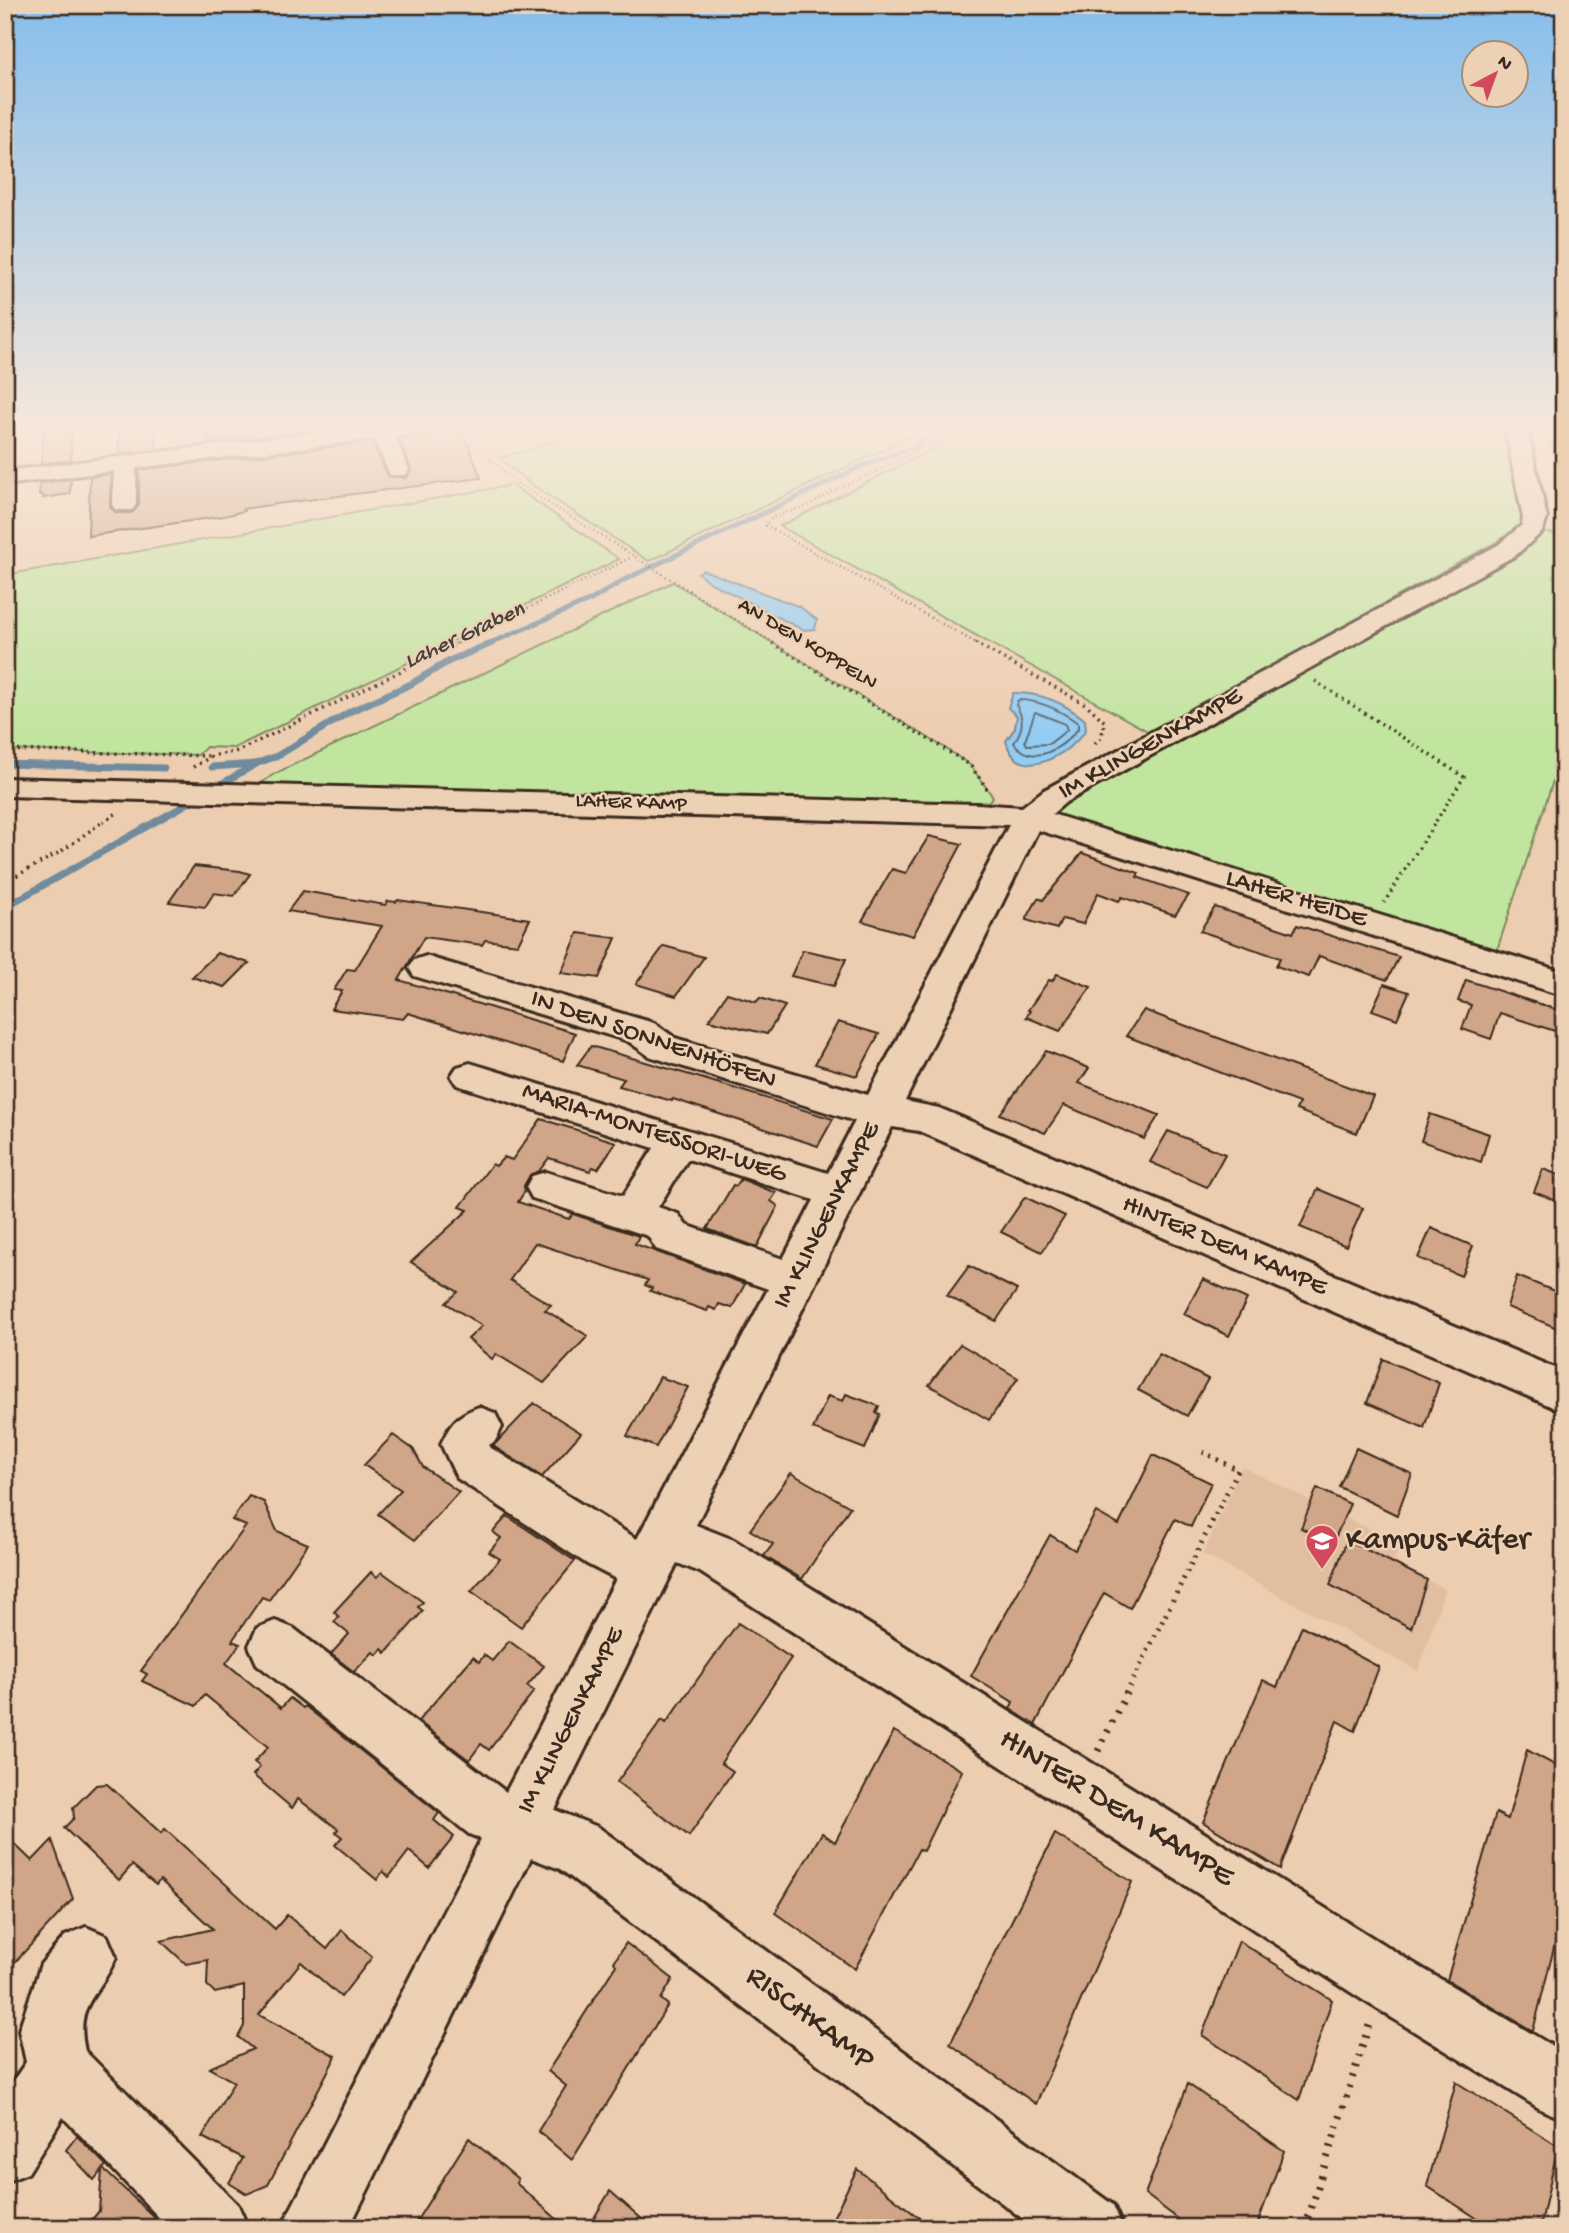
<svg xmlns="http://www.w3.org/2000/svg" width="1569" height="2233" viewBox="0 0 1569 2233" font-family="'Gochi Hand',sans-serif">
<rect width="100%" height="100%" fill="#edcdaf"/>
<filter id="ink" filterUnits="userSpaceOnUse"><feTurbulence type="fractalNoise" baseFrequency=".0143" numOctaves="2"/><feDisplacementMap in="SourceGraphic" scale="14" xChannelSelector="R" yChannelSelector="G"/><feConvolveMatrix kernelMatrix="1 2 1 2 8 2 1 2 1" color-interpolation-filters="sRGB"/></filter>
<g filter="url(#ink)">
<path fill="#e1bea0" d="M1242,1467L1400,1544L1393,1563L1445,1589L1418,1671L1203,1554Z"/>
<g fill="#c1e59f" stroke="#7e885e" stroke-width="2">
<path d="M614,424H937L649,561L532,485L499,458Z"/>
<path d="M983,424H1505L1528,524L1151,733L780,526Z"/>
<path d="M1547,424H1564V500Z"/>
<path d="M512,485L619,559L234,748L206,747L198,755L5,750V575Z"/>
<path d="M1540,532L1564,535V748L1493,962L1029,817Z"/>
<path d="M673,582L945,748L970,765L993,797L984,806L253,789L274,774Z"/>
</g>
<g fill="#93ccf2" stroke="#708b9d" stroke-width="2">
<path d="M703,570L800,607L817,620L815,629L803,630L709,582L698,573Z"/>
<path d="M1013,693C1039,692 1065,703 1085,720L1086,730C1069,754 1018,786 1006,741L1015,728L1017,716L1008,708Z"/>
</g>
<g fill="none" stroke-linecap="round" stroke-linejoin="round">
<g stroke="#5e6b73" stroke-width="2">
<path d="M1018,700C1041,700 1060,710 1078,723V729C1062,748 1034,768 1014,743C1023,728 1025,720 1016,705Z"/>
<path d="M1035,712L1065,724L1067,730L1049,744L1027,745L1025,741Z"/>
</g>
<path stroke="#708b9d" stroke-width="5" d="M488,644L591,600L624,580L860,467L912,448L929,435L955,424"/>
<g stroke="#708b9d" stroke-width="7">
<path d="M5,764L164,768"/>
<path d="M212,767L255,764"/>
<path d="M214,788L258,763L277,756L351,711L411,684L449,661L492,643"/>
<path d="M5,907L199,797"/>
</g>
</g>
<g fill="#d0a588" stroke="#3b2a1e" stroke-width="2">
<path d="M44,424H72L71,460L41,464Z"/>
<path d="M119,424H155L157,450L119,454Z"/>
<path d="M248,424H253L254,430L299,424H325L326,429L208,443L207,429Z"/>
<path d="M462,429L481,478L276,504L243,509L244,511L224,516L88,536L90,477L111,474L110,507L116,513H132L139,505V470L372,442L388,476L406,478L411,469L399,438Z"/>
<path d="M71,479L70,494L43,498V495H39L40,483Z"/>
<path d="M929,836L962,844L913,936L862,921L892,869L906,873Z"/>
<path d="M1082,853L1139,873L1137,877L1189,895L1175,915L1122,897L1119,901L1098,893L1083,924L1062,919L1057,929L1026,920L1038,898L1043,900Z"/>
<path d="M194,866L240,871L250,874L234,896L214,893L205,907L169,902Z"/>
<path d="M303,891L385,905L388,901L396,902L398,900L530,919L518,944L485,940L482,945L424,937L399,980L575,1033L563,1061L408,1013L403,1019L331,1009L342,991L334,990L347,969L355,970L382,926L288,911Z"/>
<path d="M1215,907L1293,933L1297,925L1399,957L1387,980L1319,956L1309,977L1276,966L1280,958L1200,931Z"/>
<path d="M578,933L616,938L599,978L561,973Z"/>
<path d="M664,946L704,957L676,996L636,984Z"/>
<path d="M803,950L846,959L834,986L791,976Z"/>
<path d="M217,953L249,963L225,987L192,977Z"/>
<path d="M1057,974L1091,987L1060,1031L1026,1017L1030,1011L1028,1010L1049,980L1052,981Z"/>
<path d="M1466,980L1564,1012V1034L1500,1013L1491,1039L1462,1029L1471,1005L1458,1001Z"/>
<path d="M1384,984L1409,992L1397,1019L1372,1010Z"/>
<path d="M727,993L756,1002L760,998L785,1006L767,1034L709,1020Z"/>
<path d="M1144,1010L1373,1096L1357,1133L1296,1110L1299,1103L1126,1036Z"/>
<path d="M838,1022L879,1034L857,1076L815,1064Z"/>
<path d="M591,1046L704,1079L833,1119L818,1146L673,1099L672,1101L619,1086L624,1079L577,1065Z"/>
<path d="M1046,1051L1089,1068L1079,1083L1159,1115L1144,1139L1064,1105L1045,1133L1000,1114Z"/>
<path d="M1430,1114L1489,1134L1481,1162L1421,1141Z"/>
<path d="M541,1119L616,1142L598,1169L593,1167L590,1171L549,1158L539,1171L530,1175L524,1186L525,1191L518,1202L569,1219L573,1214L639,1236L635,1244L745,1284L732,1308L719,1304L716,1310L709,1307L707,1311L650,1291L652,1288L645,1285L648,1280L535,1243L510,1280L551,1305L545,1310L588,1336L544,1383L496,1354L492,1359L468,1339L482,1326L446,1303L458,1292L411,1262L468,1210L460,1207L492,1164L496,1166L504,1157L512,1160Z"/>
<path d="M1168,1131L1225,1154L1207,1187L1150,1162Z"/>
<path d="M1543,1169L1564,1177V1204L1534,1192Z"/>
<path d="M741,1179L776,1193L771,1201L778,1206L757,1247L707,1229L733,1185L736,1186Z"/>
<path d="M1318,1189L1363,1208L1346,1246L1300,1227Z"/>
<path d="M1025,1197L1065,1216L1042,1252L1001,1232Z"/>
<path d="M1431,1228L1473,1246L1461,1276L1418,1258Z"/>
<path d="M969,1266L1017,1290L996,1321L947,1296Z"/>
<path d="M1517,1276L1564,1295V1331L1507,1307Z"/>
<path d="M1203,1279L1247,1299L1229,1336L1184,1314Z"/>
<path d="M960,1344L1018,1378L989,1420L929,1385Z"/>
<path d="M1159,1354L1208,1379L1187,1416L1138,1390Z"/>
<path d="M1383,1359L1439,1383L1424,1428L1367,1403Z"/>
<path d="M660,1377L688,1387L656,1447L627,1436Z"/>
<path d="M846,1394L879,1406L876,1413L880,1414L865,1449L813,1429L828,1396L843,1401Z"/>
<path d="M534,1403L581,1433L542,1477L493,1446Z"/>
<path d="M393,1435L413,1449L423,1467L459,1492L415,1540L378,1514L401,1490L364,1465Z"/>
<path d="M1356,1448L1412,1474L1397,1515L1339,1487Z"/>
<path d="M1153,1455L1211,1483L1191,1527L1175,1519L1130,1608L1104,1593L1035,1725L1010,1709L1013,1702L971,1676L1050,1535L1075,1550L1096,1512L1119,1525Z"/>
<path d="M791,1473L850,1507L802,1579L764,1556L773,1544L750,1530Z"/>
<path d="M1317,1488L1350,1504L1333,1543L1301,1528Z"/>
<path d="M249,1496L264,1502L277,1531L308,1544L269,1600L262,1597L232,1641L240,1644L226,1663L281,1708L290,1698L303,1708L305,1706L439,1813L434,1820L454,1837L429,1868L409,1851L389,1877L383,1871L377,1880L335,1845L342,1837L336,1832L338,1829L298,1799L292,1808L253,1775L260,1767L254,1762L268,1747L238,1722L205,1695L196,1706L142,1681L147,1674L141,1671L246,1526L232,1520Z"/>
<path d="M507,1516L575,1561L521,1627L471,1591L500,1559L489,1552L501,1538L493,1532Z"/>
<path d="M1347,1540L1427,1580L1411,1628L1330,1585Z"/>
<path d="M371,1572L377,1577L382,1572L423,1602L418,1607L423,1611L386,1653L382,1649L377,1655L373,1652L354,1672L331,1654L349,1634L334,1622L339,1617L334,1612Z"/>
<path d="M738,1623L791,1658L721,1763L733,1771L689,1836L617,1782L662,1720L666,1723Z"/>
<path d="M1302,1626L1379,1667L1355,1731L1337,1721L1280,1869L1203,1822L1263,1680L1277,1687Z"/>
<path d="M509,1641L544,1666L527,1686L534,1691L499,1737L489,1750L481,1744L469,1760L418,1721L473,1657L479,1662L484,1655L492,1661Z"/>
<path d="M894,1731L962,1771L923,1851L919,1849L855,1969L775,1913L822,1833L835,1842Z"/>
<path d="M1527,1750L1564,1770V1908L1533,2031L1447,1980L1496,1813L1508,1819Z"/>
<path d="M107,1784L161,1833L165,1829L275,1929L287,1915L327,1949L342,1930L372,1957L341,1997L301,1962L259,2015L336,2056L268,2185L247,2194L229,2183L243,2158L202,2137L234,2082L209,2068L253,2049L238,2037L244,2026V1986L215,1993L207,1985L208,1960L186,1964L161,1941L213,1929L160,1880L156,1885L132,1865L119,1880L64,1828L74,1818L73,1808L96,1785Z"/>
<path d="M1055,1834L1132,1882L1036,2104L950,2044Z"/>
<path d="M5,1835L32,1861L52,1840L73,1899L5,1973Z"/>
<path d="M1239,1941L1332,2000L1299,2100L1202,2035Z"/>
<path d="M626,1943L673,1979L661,1999L668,2005L572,2160L538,2131L566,2086L548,2071L616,1965L614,1962Z"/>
<path d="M1456,2082L1558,2146L1540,2228H1492L1427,2186Z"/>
<path d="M1188,2084L1284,2151L1256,2228H1190L1145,2194Z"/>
<path d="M77,2136L106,2165L103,2169L155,2218L148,2228H85L99,2211L102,2170L94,2180L66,2150Z"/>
<path d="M469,2138L518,2179L516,2183L567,2228H412Z"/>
<path d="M857,2169L932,2228H828Z"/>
<path d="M610,2191L652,2228H588Z"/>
</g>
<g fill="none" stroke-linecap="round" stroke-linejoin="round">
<defs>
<g id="minor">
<path d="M387,424H452L449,429L395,436L409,470L406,475H390L374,439L136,468V505L132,510H116L112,505L114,471L5,485V471Z"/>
<path d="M1504,424H1526L1547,518L1542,532L1516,555L1066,802L1052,814L1564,972V996L1038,830L905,1101L939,1108L1564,1372V1412L919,1131L892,1127L696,1525L734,1540L1405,1958L1564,2053V2119L1542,2110L1363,2000L700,1572L677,1563L555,1810L598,1827L1113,2205L1123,2228H1035L560,1869L531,1858L349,2228H281L481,1839L469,1834L257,1664L249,1646L257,1628L275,1621L293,1628L506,1792L616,1579L587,1564L457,1478L441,1444C451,1423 457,1415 479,1407L495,1413L502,1427L495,1441L489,1445L491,1448L637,1539L768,1289L656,1249L648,1236L532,1198L526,1187L532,1176L546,1172L623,1196L654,1148L457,1085L451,1076L457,1067L470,1063L828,1173L855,1121L649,1056L628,1041L414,976L409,968L414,960L426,956L438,960L654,1023L675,1038L868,1095L1009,825L5,796V778L977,804L1022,807L1044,790L1498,545L1522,525L1523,518ZM688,1159L814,1200L783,1259L686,1225L678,1214L658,1207Z"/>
<path d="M86,1927L107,1936L116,1957C99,1998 74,2002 85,2051L238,2205L248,2228H169L63,2117L28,2173L5,2182V2093L26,2062L19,2030L41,1964L65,1936Z"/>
</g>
</defs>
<use href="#minor" stroke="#3b2a1e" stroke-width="6"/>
<g stroke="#3b2a1e" stroke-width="2.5" stroke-dasharray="1 3.5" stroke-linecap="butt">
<path d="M470,424L491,460L518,484L775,644"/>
<path d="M969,424L930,441L903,459L833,491L810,505L773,517L765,525L978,644"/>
<path d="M5,439L9,440L5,448"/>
<path d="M455,644L632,557"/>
</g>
<g stroke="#3b2a1e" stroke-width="3.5" stroke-dasharray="2 4.5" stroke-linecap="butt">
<path d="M772,643L970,765L988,790"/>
<path d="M975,643L1087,705L1105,722L1101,738L1093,745"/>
<path d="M1315,681L1464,777L1384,903"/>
<path d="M5,750L211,756"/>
<path d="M193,767L212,756L238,751L458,643"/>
<path d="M103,822L117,813"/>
<path d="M5,882L62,851L102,822"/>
</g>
<path stroke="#3b2a1e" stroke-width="5" stroke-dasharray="2 6" stroke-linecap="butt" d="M1126,1694L1238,1470L1201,1451"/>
<g stroke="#3b2a1e" stroke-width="7" stroke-dasharray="2.5 8" stroke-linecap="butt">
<path d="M1098,1751L1127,1692"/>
<path d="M1305,2228L1371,2019"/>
</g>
<use href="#minor" fill="#edd1b4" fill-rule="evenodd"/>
</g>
</g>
<linearGradient id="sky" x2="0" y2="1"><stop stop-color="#86beec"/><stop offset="0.58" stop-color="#f7e8db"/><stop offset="1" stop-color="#f7e8db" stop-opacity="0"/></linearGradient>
<rect width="1569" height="737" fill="url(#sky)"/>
<defs>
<symbol id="school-pin" viewBox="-11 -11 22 30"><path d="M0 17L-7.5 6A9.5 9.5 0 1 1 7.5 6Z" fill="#d1495b" stroke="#edd1b4"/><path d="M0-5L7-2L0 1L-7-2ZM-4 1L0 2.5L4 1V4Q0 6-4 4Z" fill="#fff"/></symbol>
</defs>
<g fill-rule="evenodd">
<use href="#school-pin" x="1303" y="1522" width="38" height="52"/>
</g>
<g text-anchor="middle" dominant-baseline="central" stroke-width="5" stroke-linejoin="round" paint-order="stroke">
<g font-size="21" fill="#3b2a1e" stroke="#edd1b4">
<text transform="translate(807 645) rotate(31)">AN DEN KOPPELN</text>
<text transform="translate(631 804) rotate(2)">LAHER KAMP</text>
</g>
<g font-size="23" font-style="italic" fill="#48423e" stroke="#edd1b4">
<text transform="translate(465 636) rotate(-25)">Laher Graben</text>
</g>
<g font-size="26" fill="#3b2a1e" stroke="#edd1b4">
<text transform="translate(1151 745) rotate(-29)">IM KLINGENKAMPE</text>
<text transform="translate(1296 900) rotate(17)">LAHER HEIDE</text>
<text transform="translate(653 1041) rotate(19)">IN DEN SONNENHÖFEN</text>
<text transform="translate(654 1134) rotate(18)">MARIA-MONTESSORI-WEG</text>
<text transform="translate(828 1216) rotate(-63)">IM KLINGENKAMPE</text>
<text transform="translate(1224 1247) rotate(23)">HINTER DEM KAMPE</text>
<text transform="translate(572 1721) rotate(-63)">IM KLINGENKAMPE</text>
</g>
<g font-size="32" fill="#3b2a1e" stroke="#edd1b4" text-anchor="start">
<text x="1346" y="1541">Kampus-Käfer</text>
</g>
<g font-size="32" fill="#3b2a1e" stroke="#edd1b4">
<text transform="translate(1116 1809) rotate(32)">HINTER DEM KAMPE</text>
<text transform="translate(809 2019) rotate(37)">RISCHKAMP</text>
</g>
</g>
<rect width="1569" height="2233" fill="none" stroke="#edd1b4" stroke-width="28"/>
<rect x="14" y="14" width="1541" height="2205" fill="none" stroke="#3b2a1e" stroke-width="2.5" filter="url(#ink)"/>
<g transform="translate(1495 74) rotate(41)"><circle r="33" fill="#edd1b4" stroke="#a68e78" stroke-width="2"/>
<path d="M0-5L12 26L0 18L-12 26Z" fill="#d1495b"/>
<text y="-10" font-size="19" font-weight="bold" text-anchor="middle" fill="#3b2a1e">N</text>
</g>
</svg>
